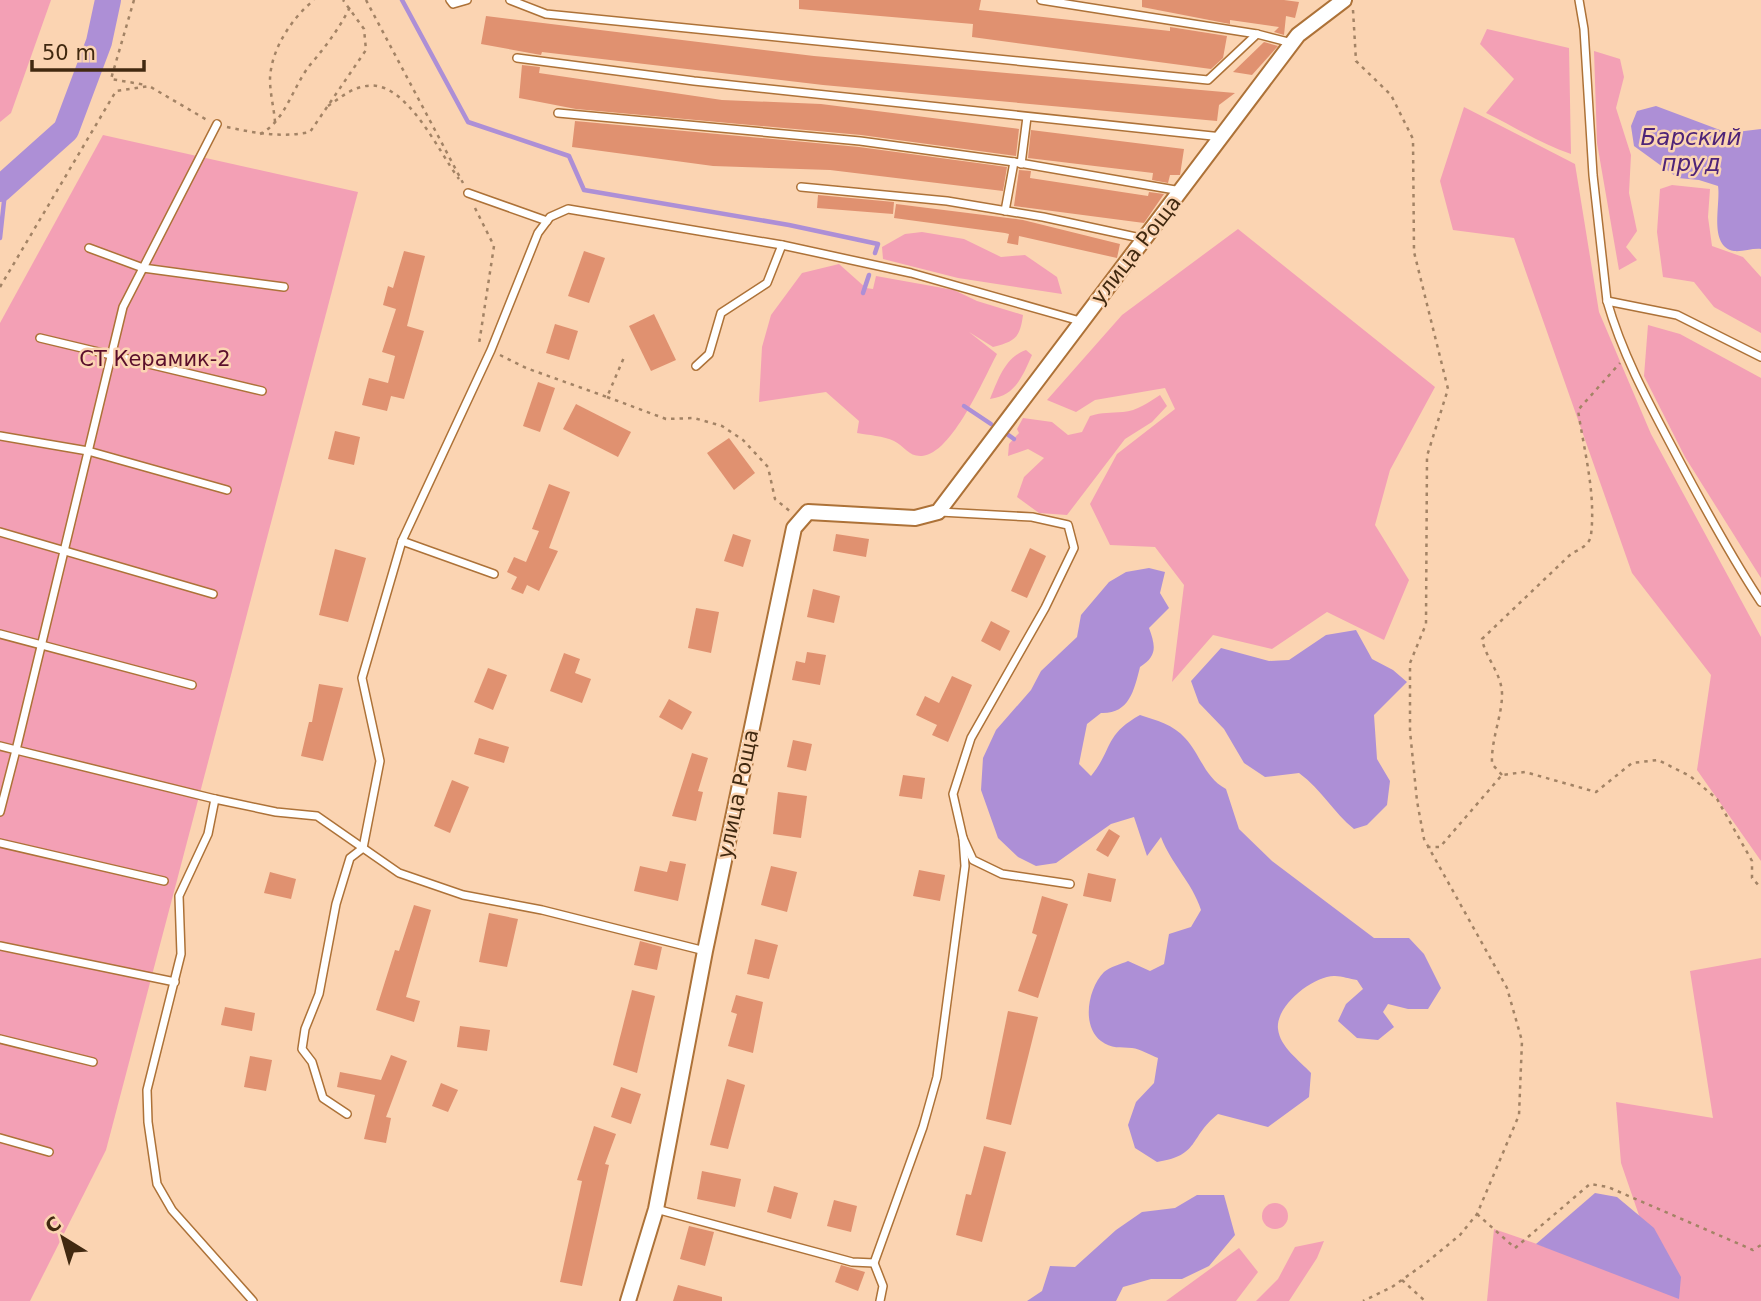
<svg xmlns="http://www.w3.org/2000/svg" width="1761" height="1301" viewBox="0 0 1761 1301" font-family="'DejaVu Sans',sans-serif">
<rect width="100%" height="100%" fill="#fbd4b2"/>
<g fill="#f3a0b5">
<path d="M0,0H51L11,113L0,122Z"/>
<path d="M1487,29L1569,48L1571,154C1541,144 1515,127 1486,113L1514,79L1480,44Z"/>
<path d="M1594,51L1620,59L1624,77L1616,108L1631,155L1629,193L1637,231L1626,247L1637,260L1619,270L1597,143Z"/>
<path d="M1464,107L1575,164L1599,312L1651,434L1761,637V861L1697,770L1711,675L1632,573L1514,238L1453,230L1440,181Z"/>
<path d="M103,135L358,192L106,1150L30,1301H0V323Z"/>
<path d="M1672,185L1710,189L1708,217L1712,246L1743,257L1761,277V333L1714,307L1694,282L1663,277L1657,232L1660,189Z"/>
<path d="M1238,229L1435,387L1390,470L1375,525L1409,580L1384,640L1327,612L1272,649L1213,635L1172,682L1184,585L1155,547L1110,545L1090,504L1117,454L1175,409L1165,388L1095,400L1076,412L1047,400L1122,315Z"/>
<path d="M922,232L964,239L1001,257L1025,255L1057,277L1062,294L958,278L883,259L882,247L905,234Z"/>
<path d="M839,264L866,288L873,289L876,276L954,290L977,301L1023,315C1020,338 1015,341 993,347L969,332L997,354C984,378 952,454 922,456C909,457 904,446 894,441C884,436 868,435 857,433L859,421L826,392L759,402L762,347L771,315L802,273Z"/>
<path d="M1648,325L1680,334L1761,378V578L1685,457L1644,376Z"/>
<path d="M1026,350L1032,355C1022,377 1016,395 990,399C998,380 1005,357 1026,350Z"/>
<path d="M1160,395L1167,406L1152,422L1125,439L1067,515L1039,513L1017,497L1024,477L1044,458L1028,449L1008,456L1009,444L1019,433L1017,429L1023,418L1052,422L1068,435L1082,432L1090,416C1103,412 1110,413 1123,412C1137,411 1149,402 1160,395Z"/>
<path d="M1761,958V1301H1487L1494,1229L1664,1288L1621,1163L1616,1102L1713,1118L1690,971Z"/>
<circle cx="1275" cy="1216" r="13"/>
<path d="M1324,1241L1317,1258L1289,1301H1256L1278,1279L1295,1247Z"/>
<path d="M1239,1248L1258,1272L1236,1301H1166Z"/>
</g>
<g fill="#ad8fd6">
<path d="M1656,106L1728,133L1761,129V249C1753,248 1742,252 1734,251C1708,246 1721,204 1718,186L1699,180L1678,178L1634,146L1631,126L1637,111Z"/>
<path d="M1149,568L1165,572L1160,593L1169,608L1149,628C1156,647 1157,656 1140,667C1134,691 1129,714 1101,713L1087,724L1079,764L1091,776C1113,749 1104,735 1140,715C1156,720 1174,725 1185,738C1201,755 1204,777 1226,789L1239,829L1272,861L1374,938H1409L1424,954L1441,988L1428,1009H1408L1388,1004L1383,1012L1394,1027L1378,1040L1357,1038L1338,1021L1346,1004L1363,989L1357,980C1350,979 1342,976 1335,976C1314,975 1275,1006 1278,1029C1280,1047 1299,1060 1311,1073L1309,1097L1268,1127L1218,1114C1188,1138 1201,1155 1157,1162L1135,1148L1128,1125L1136,1102L1154,1083L1158,1058C1150,1055 1140,1049 1132,1048C1121,1047 1111,1049 1101,1041C1081,1026 1088,988 1104,972C1110,967 1121,964 1128,961L1150,971L1164,964L1169,934L1191,927L1201,910C1192,882 1171,864 1161,837L1147,856L1134,817L1111,824L1056,863L1036,866L1018,857L998,838L981,790L983,758L996,730L1031,690L1041,671L1077,637L1081,615L1109,582L1126,572Z"/>
<path d="M1356,630L1372,659L1393,670L1407,682L1374,715L1377,759L1390,781L1387,805L1367,825L1354,829C1333,812 1322,790 1299,773L1265,777L1244,763L1224,729L1199,703L1191,681L1221,648L1269,661L1289,660L1326,635Z"/>
<path d="M1595,1193L1617,1197L1654,1228L1681,1277L1679,1299L1536,1244Z"/>
<path d="M1197,1195H1224L1235,1235L1209,1266L1182,1279H1151L1123,1287L1116,1301H1027L1042,1291L1050,1266L1075,1267L1116,1230L1142,1212L1175,1208Z"/>
</g>
<g fill="none" stroke-linecap="round" stroke-linejoin="round">
<g stroke="#ad8fd6" stroke-width="4.5">
<path d="M402,0L468,122L569,156L584,190L789,225L878,244L875,253"/>
<path d="M0,238L6,183"/>
<path d="M863,293L869,275"/>
<path d="M964,406L991,424"/>
<path d="M1007,434L1014,439"/>
</g>
<path stroke="#ad8fd6" stroke-width="26" d="M0,189L66,130L99,42L108,0"/>
</g>
<g fill="#e09170">
<path d="M799,0H981L979,10L1170,31V27L1227,36L1223,58L1211,69L972,37L973,24L799,9Z"/>
<path d="M1142,0H1284L1299,2L1295,18L1286,16L1284,35L1274,32L1279,27L1230,20V24L1142,7Z"/>
<path d="M486,16L814,56L1235,93L1219,105L1217,121L823,85L542,52L541,55L481,44Z"/>
<path d="M1264,42L1278,46L1252,75L1233,72Z"/>
<path d="M522,65L540,67L539,73L722,100L821,104L1019,129L1016,156L861,135L576,109L519,98Z"/>
<path d="M575,121L859,147L1007,167L1003,191L830,170L713,166L572,147Z"/>
<path d="M1031,130L1184,149L1180,175H1170L1168,183L1152,180L1153,173L1028,158Z"/>
<path d="M1019,170L1031,171L1030,178L1148,196L1149,192L1164,194L1144,223L1014,206Z"/>
<path d="M818,195L894,202L893,214L817,208Z"/>
<path d="M896,204L1023,220L1120,244L1117,258L1019,236L1018,245L1007,243L1009,234L1005,233L894,218Z"/>
<path d="M404,251L425,256L407,326L424,331L404,399L391,396L387,411L362,405L369,378L388,383L395,356L382,352L396,309L383,305L388,286L393,288Z"/>
<path d="M584,251L605,258L589,303L568,296Z"/>
<path d="M654,314L676,360L651,371L629,326Z"/>
<path d="M555,324L578,331L569,360L546,353Z"/>
<path d="M538,382L555,388L540,432L523,426Z"/>
<path d="M576,404L631,432L618,457L563,429Z"/>
<path d="M335,431L360,437L354,465L328,459Z"/>
<path d="M729,438L755,473L734,490L707,453Z"/>
<path d="M549,484L570,492L549,548L558,551L539,591L527,585L523,594L511,589L517,577L507,572L514,557L526,562L539,531L532,529Z"/>
<path d="M733,534L751,540L743,567L724,561Z"/>
<path d="M836,534L869,539L866,557L833,551Z"/>
<path d="M1030,548L1046,556L1027,598L1011,591Z"/>
<path d="M335,549L366,558L348,622L319,615Z"/>
<path d="M813,589L840,596L834,623L807,617Z"/>
<path d="M696,608L719,612L711,653L688,648Z"/>
<path d="M991,621L1010,631L1000,651L981,641Z"/>
<path d="M807,652L826,655L820,685L792,680L796,661L805,663Z"/>
<path d="M564,653L580,659L575,673L591,679L582,703L550,691Z"/>
<path d="M488,668L507,675L493,710L474,702Z"/>
<path d="M952,676L972,685L948,742L932,735L937,725L916,715L925,696L939,703Z"/>
<path d="M319,684L343,688L323,761L301,756L309,722H312Z"/>
<path d="M669,699L692,712L682,730L659,717Z"/>
<path d="M479,738L509,747L504,763L474,754Z"/>
<path d="M793,740L812,744L806,771L787,767Z"/>
<path d="M692,753L708,758L698,791L703,792L696,821L672,816Z"/>
<path d="M903,775L925,778L922,799L899,796Z"/>
<path d="M452,780L469,787L450,833L434,826Z"/>
<path d="M778,792L807,796L801,838L773,834Z"/>
<path d="M1109,829L1120,836L1108,857L1096,850Z"/>
<path d="M670,861L686,864L678,901L634,891L640,866L667,872Z"/>
<path d="M771,866L797,872L787,912L761,905Z"/>
<path d="M919,870L945,875L940,901L913,896Z"/>
<path d="M270,872L296,879L291,899L264,893Z"/>
<path d="M1088,873L1116,879L1111,902L1083,896Z"/>
<path d="M1042,896L1068,904L1038,998L1018,991L1037,935L1032,933Z"/>
<path d="M414,905L431,910L406,997L420,1001L414,1022L376,1010L395,950L399,951Z"/>
<path d="M489,913L518,919L507,967L479,962Z"/>
<path d="M755,939L778,945L769,979L747,974Z"/>
<path d="M640,941L662,947L657,970L634,965Z"/>
<path d="M632,990L655,996L637,1073L613,1065Z"/>
<path d="M736,995L763,1002L753,1053L728,1046L737,1014L731,1012Z"/>
<path d="M225,1007L255,1013L252,1031L221,1025Z"/>
<path d="M1008,1011L1038,1017L1011,1125L986,1119Z"/>
<path d="M460,1026L490,1030L487,1051L457,1047Z"/>
<path d="M391,1055L407,1061L386,1117L391,1118L386,1143L364,1139L375,1095L337,1087L340,1072L381,1080Z"/>
<path d="M250,1056L272,1060L266,1091L244,1087Z"/>
<path d="M727,1079L745,1085L728,1149L710,1145Z"/>
<path d="M441,1083L458,1090L448,1112L432,1106Z"/>
<path d="M621,1087L641,1094L631,1124L611,1117Z"/>
<path d="M594,1126L616,1134L605,1164L609,1165L582,1286L560,1282L582,1181L577,1180Z"/>
<path d="M984,1146L1006,1152L982,1242L956,1235L966,1194L971,1195Z"/>
<path d="M702,1171L741,1179L735,1207L697,1199Z"/>
<path d="M774,1186L798,1193L791,1219L767,1212Z"/>
<path d="M834,1200L857,1206L851,1232L827,1226Z"/>
<path d="M689,1226L714,1232L705,1266L680,1259Z"/>
<path d="M841,1265L865,1272L858,1291L835,1282Z"/>
<path d="M678,1285L722,1297V1301H673Z"/>
</g>
<g fill="none" stroke-linecap="round" stroke-linejoin="round">
<defs>
<g id="service">
<path d="M450,0L453,4L467,0"/>
<path d="M510,0L546,14L1208,80L1257,34L1292,43"/>
<path d="M1041,0L1257,34"/>
<path d="M1579,0L1584,29L1593,175L1607,301C1623,357 1651,407 1678,458C1704,507 1730,555 1761,602"/>
<path d="M517,58L694,81L1222,137"/>
<path d="M558,113L860,141L1014,162L1181,191"/>
<path d="M1021,164L1027,117"/>
<path d="M801,187L947,201L1043,217L1145,239"/>
<path d="M468,193L547,221"/>
<path d="M1005,211L1014,162"/>
<path d="M89,248L143,268L284,287"/>
<path d="M1607,301L1677,315L1761,357"/>
<path d="M40,338L262,391"/>
<path d="M696,366L709,354L721,313L767,283L782,245"/>
<path d="M0,436L88,451L227,490"/>
<path d="M940,512L1032,517L1068,525L1074,548L1045,608L971,738L953,794L963,838L973,860L1002,874L1070,884"/>
<path d="M0,532L213,594"/>
<path d="M494,574L402,541L491,350L538,233L550,217L568,209L782,245L911,273L1080,321"/>
<path d="M0,634L192,685"/>
<path d="M0,746L16,750L0,812"/>
<path d="M215,799L16,750L123,307L217,124"/>
<path d="M0,843L164,881"/>
<path d="M0,946L175,982"/>
<path d="M0,1039L93,1062"/>
<path d="M347,1114L323,1098L312,1062L302,1049L305,1029L319,994L336,904L350,858L363,848L380,761L362,678L402,541"/>
<path d="M0,1138L49,1152"/>
<path d="M656,1209L852,1262L874,1263L923,1127L937,1077L965,866L963,838"/>
<path d="M874,1263L883,1286L880,1301"/>
<path d="M253,1301L172,1210L157,1184L148,1122L147,1090L181,954L179,896L208,834L215,799L276,812L317,816L399,873L463,895L542,910L705,951"/>
</g>
<path id="minor" d="M628,1301L656,1209L705,951L794,528L808,512L915,518L938,512L1298,35L1344,0"/>
</defs>
<use href="#service" stroke="#ad7238" stroke-width="10"/>
<use href="#minor" stroke="#ad7238" stroke-width="18"/>
<g stroke="#a38365" stroke-width="2.5" stroke-dasharray="3.5 5" stroke-linecap="butt">
<path d="M134,0L111,79L146,85"/>
<path d="M366,0L463,183"/>
<path d="M1353,10L1356,61L1391,95L1413,139L1414,252L1448,389L1427,456L1426,624L1410,663V731L1417,801L1424,839L1507,988L1522,1041L1519,1115L1477,1214L1460,1235L1427,1262L1392,1287L1363,1301"/>
<path d="M328,106C340,98 351,88 366,86C406,79 438,151 459,179"/>
<path d="M275,122C274,108 270,94 270,79C271,49 292,18 314,0"/>
<path d="M227,127C255,133 281,138 310,132L366,50L364,29L343,0"/>
<path d="M260,134C285,122 293,86 310,65C326,46 339,29 350,7"/>
<path d="M475,208L494,246L479,344L481,345"/>
<path d="M0,287L116,91L149,86L207,120"/>
<path d="M500,355L526,368L607,397L625,355"/>
<path d="M607,397L666,419L694,418L722,426L743,440L768,467L775,499L791,512"/>
<path d="M1502,775L1492,764C1491,740 1501,719 1502,697C1503,674 1486,660 1482,639L1572,553C1580,550 1590,544 1591,535C1596,493 1584,451 1578,410L1620,363"/>
<path d="M1427,847H1440L1502,775L1525,772L1596,792L1632,763L1658,760L1690,776L1717,799L1752,861V878L1761,888"/>
<path d="M1477,1214L1515,1248L1590,1184L1608,1187L1753,1250L1761,1245"/>
<path d="M1402,1280L1425,1301"/>
</g>
<use href="#service" stroke="#fff" stroke-width="7"/>
<use href="#minor" stroke="#fff" stroke-width="14"/>
</g>
<g text-anchor="middle" dominant-baseline="central" stroke-width="5" stroke-linejoin="round" paint-order="stroke">
<g font-size="21" fill="#412910" stroke="#fbd4b2">
<text transform="translate(1136 250) rotate(-52)">улица Роща</text>
<text transform="translate(738 794) rotate(-78)">улица Роща</text>
</g>
<g font-size="21" fill="#5a0e2b" stroke="#fbd4b2">
<text x="155" y="359">СТ Керамик-2</text>
</g>
<g font-size="23" font-style="italic" fill="#4e2478" stroke="#fbd4b2">
<text x="1691" y="137">Барский<tspan x="1691" dy="26">пруд</tspan></text>
</g>
</g>
<g transform="translate(63 1238) rotate(323)" stroke="#fbd4b2" stroke-width="5" paint-order="stroke">
<path d="M0-5L12 26L0 18L-12 26Z" fill="#412910"/>
<text y="-10" font-size="19" font-weight="bold" text-anchor="middle" fill="#412910">С</text>
</g>
<path d="M32 60v10h112v-10" fill="none" stroke="#412910" stroke-width="3.5"/>
<text x="42" y="60" font-size="21" fill="#412910" stroke="#fbd4b2" stroke-width="5" paint-order="stroke">50 m</text>
</svg>
